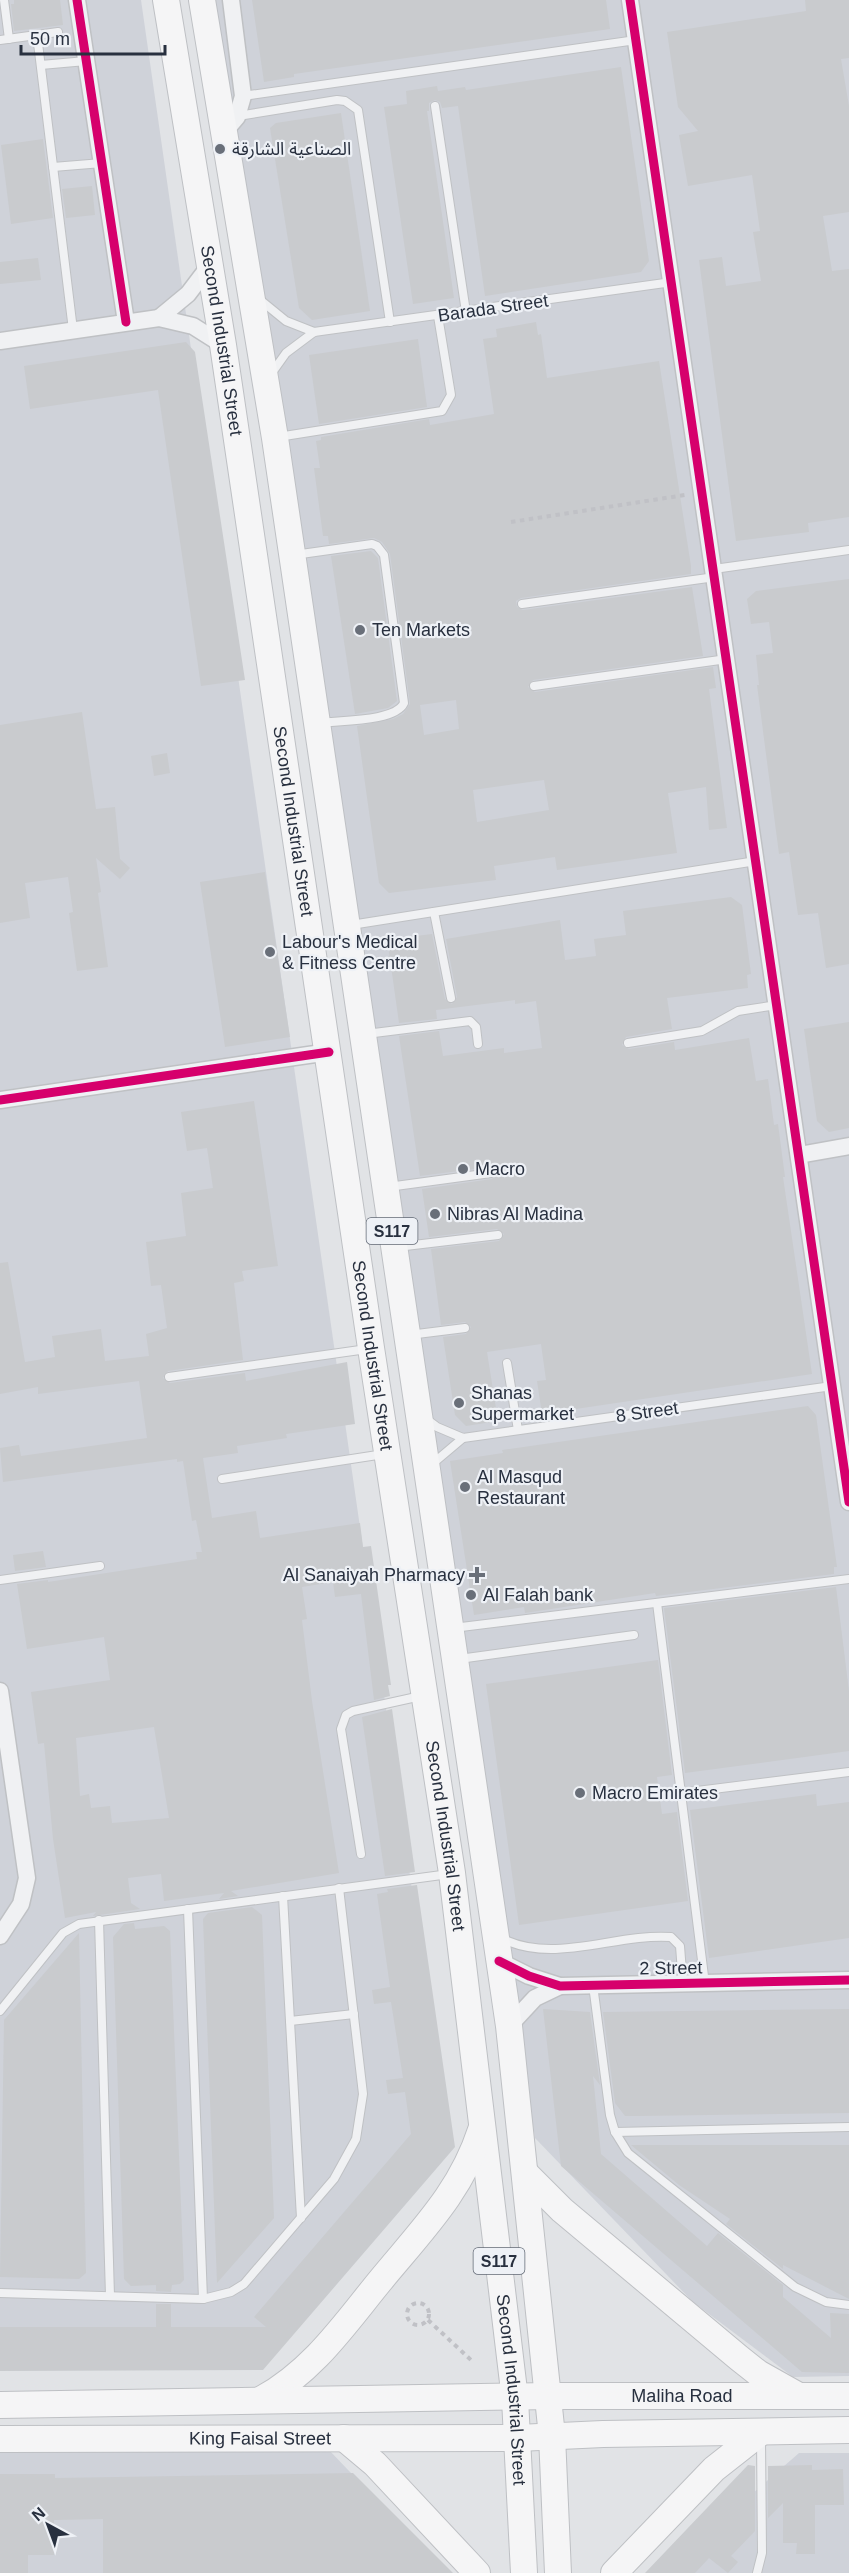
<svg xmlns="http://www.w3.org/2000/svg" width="849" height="2573" viewBox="0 0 849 2573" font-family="Helvetica,'Noto Sans Arabic',sans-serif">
<rect width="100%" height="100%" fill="#e1e3e6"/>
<g fill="#cfd2d9">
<path d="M0,0H141L448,2141L259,2356L0,2360Z"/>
<path d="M212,0H849V2376L793,2377L693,2302L535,2138Z"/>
<path d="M327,2448L447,2573H0V2452Z"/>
<path d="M799,2453H849V2573H661Z"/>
</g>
<g fill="#c9cbce" fill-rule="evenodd">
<path d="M14,0H60L63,25L14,31L11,4H14Z"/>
<path d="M252,0H606L610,29L294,74V77L264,82Z"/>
<path d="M805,0H849V58L841,59L849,106V212L823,216L832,271L849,269V517L808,523L809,532L736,541L699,260L722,257L726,286L761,281L753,232L760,231L752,175L688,186L679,135L698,131L678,107L667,32L806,11Z"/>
<path d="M621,67L649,261L641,272L485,296L458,106L442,108L440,102L435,100L429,103V111H427L454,298L413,304L384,107L407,104L406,91L437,86L438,91L465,87L466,90Z"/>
<path d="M341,113L370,311L312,320L299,308L270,128L276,123Z"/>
<path d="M43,139L53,218L11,224L1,145Z"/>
<path d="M92,186L95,215L66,218L62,189Z"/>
<path d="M38,258L41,280L0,284V262Z"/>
<path d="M536,322L538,335L541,334L547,378L659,361L691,566V574L521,598L516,601L517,607L523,610L692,587L703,656L533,680L528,687L535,692L713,667L716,688L709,689L727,828L709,830L706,787L668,793L677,853L557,870L555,857L494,866L496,880L389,893L379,883L357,726L393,719L403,714L410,704L390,554L382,542L374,538L329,544L328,536H323L314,468H320L316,441L321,440V437L429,419L430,425L494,414L483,339L497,337L496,329ZM456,700L459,729L424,735L420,705ZM544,780L549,810L477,822L473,790Z"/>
<path d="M418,339L427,407L319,424L309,355Z"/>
<path d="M186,342L195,352L245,680L201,686L158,390L30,409L24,366Z"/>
<path d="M371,551L378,558L397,701L388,708L355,714L331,556Z"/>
<path d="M849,579V964L826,968L818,913L798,915L789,852L779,854L757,685H759L756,655L773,653L769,622L751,624L747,599L756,591Z"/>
<path d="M82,712L96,809L115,807L120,859L130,868L120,879L96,858L101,892L98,893L108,967L77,971L69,913L73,912L68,877L25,883L30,918L0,923V725Z"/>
<path d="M167,753L170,773L154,776L151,756Z"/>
<path d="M265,872L290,1037L225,1047L200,882Z"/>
<path d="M731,897L742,905L751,974L747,975L748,988L667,998L672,1029L626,1037L622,1045L629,1049L674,1042L675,1050L749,1038L756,1081L768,1079L774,1125L778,1124L785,1177H783L812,1374L542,1414L537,1381L546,1380L541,1344L487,1352L498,1421L466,1426L455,1415L443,1337L466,1334L471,1327L465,1322L441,1325L431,1249L499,1241L504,1234L497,1229L429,1237L422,1189L492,1179L497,1172L490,1167L420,1176L399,1036L439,1031L443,1056L504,1048V1053L542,1048L536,1001L515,1004V1000L436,1010L437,1019L399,1023L389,952L400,938L432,934L445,999L452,1004L457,997L446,939L560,920L565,960L596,956L594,939L626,935L623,911Z"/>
<path d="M849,1022V1128L829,1132L817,1121L804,1029Z"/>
<path d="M254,1101L278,1266L242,1271L244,1281L234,1283L243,1360L168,1371L163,1378L170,1383L245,1373L246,1381L347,1362L355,1424L286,1434L287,1438L237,1446L238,1453L203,1458L212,1518L256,1511L260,1538L360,1523L363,1547L371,1546L391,1685H388L390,1696L374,1700L361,1594L335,1597L333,1582L302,1587L307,1619L302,1620L312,1701L339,1873L231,1891L238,1896L219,1899L224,1893L164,1901L161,1874L128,1878L131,1903L140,1909L93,1916L96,1912L65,1918L53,1839L44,1743L38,1744L31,1692L110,1680L104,1637L27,1649L17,1584L48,1580V1582L197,1559L196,1552H202L196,1520L192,1521L183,1461L177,1462V1459L3,1482L0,1448L19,1445L21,1456L147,1438L139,1381L38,1394V1387L0,1394V1263L8,1262L25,1362L55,1357L52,1336L101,1329L105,1361L149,1356L146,1334L167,1328L161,1285L151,1286L146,1242L186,1236L181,1193L213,1188L207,1148L187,1151L181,1112ZM154,1727L169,1818L112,1823L110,1806L91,1808L89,1794L80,1796L76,1738Z"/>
<path d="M808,1406L816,1415L837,1567H834V1574L656,1596L655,1593L525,1613L524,1607L474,1615L450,1461L503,1453L502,1450Z"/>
<path d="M43,1551L46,1567L15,1571L13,1555Z"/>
<path d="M836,1587L849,1691V1751L685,1773L664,1608Z"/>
<path d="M658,1660L672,1775L657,1777L662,1814L677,1812L688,1901L519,1925L486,1684Z"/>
<path d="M392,1709L415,1872L385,1876L362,1717Z"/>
<path d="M816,1794L817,1806L849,1802V1938L709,1958L690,1810Z"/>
<path d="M417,1885L455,2147L263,2370L0,2371V2327H156V2304H171V2327H266L254,2317L411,2134L405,2092L388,2094L386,2080L403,2078L391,2002L374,2004L372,1990L390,1987L377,1894L388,1892L387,1889Z"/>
<path d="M252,1907L262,1915L274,2218L217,2283L203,1919L208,1913Z"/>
<path d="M134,1923L135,1929L164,1926L170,1931L184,2280L180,2284L172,2285L171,2292L156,2291V2285L131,2286L124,2279L113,1937L124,1924Z"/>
<path d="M79,1933L86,2273L79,2279L0,2277L4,2020Z"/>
<path d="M543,2009L590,2012L600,2085L593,2076L601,2154L707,2246L718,2233L783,2285V2297L831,2338L830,2313L849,2314V2373L802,2372L561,2166Z"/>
<path d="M849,2009V2113L637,2116H625L615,2103L603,2012Z"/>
<path d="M631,2145H849V2299L783,2265V2269L726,2224L730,2219L679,2185Z"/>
<path d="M748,2465L755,2466V2531L731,2556L738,2562L728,2573L709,2558L695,2573H645Z"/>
<path d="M812,2465V2470L843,2469L844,2505H815V2554H796L797,2543H783V2503L768,2518V2466Z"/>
<path d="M353,2473L453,2573H103V2519L54,2520V2555H28V2573H0V2474H55V2478Z"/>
</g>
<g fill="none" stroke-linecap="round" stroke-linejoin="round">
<defs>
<g id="lane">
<path d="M4,0L9,39"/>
<path d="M37,35L73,330"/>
<path d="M0,40L58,32"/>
<path d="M41,65L86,61"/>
<path d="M243,96L636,40"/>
<path d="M435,106L466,312"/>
<path d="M238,116L337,100L345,101L358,110L390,322"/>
<path d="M53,167L102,163"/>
<path d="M259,299L286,321L314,332"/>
<path d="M271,374L286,353L314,332L672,282"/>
<path d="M278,437L442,411L451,395L438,316"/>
<path d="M294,555L372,544L377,546L384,555L404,703C395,722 340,720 319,723"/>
<path d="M714,569L849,550"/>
<path d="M522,604L715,577"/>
<path d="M534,686L727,659"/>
<path d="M434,912L451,998"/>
<path d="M351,925L756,861"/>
<path d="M366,1034L470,1021L476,1027L478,1044"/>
<path d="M628,1043L702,1031L738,1011L777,1005"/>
<path d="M388,1187L491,1173"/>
<path d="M397,1247L498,1235"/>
<path d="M409,1335L465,1328"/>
<path d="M507,1363L518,1430"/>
<path d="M169,1377L367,1349"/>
<path d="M425,1418L437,1427L463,1438L832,1386"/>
<path d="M431,1465L463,1438"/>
<path d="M222,1479L384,1454"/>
<path d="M0,1580L100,1566"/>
<path d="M657,1603L705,1984"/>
<path d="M453,1628L849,1579"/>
<path d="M459,1659L634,1635"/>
<path d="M681,1793L849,1772"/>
<path d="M361,1854L341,1729L346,1715L353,1711L421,1696"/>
<path d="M283,1896L301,2218"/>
<path d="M188,1909L203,2299"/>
<path d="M99,1920L110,2296"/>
<path d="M499,1937C552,1966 614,1933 671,1937L680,1946L683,1985"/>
<path d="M593,1985L610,2115L615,2132L628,2153L795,2287L826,2302L849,2305"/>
<path d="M0,2011L63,1933L79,1924L449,1874"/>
<path d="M290,2021L354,2014"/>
<path d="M615,2132L849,2127"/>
<path d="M0,2293L203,2299L231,2292L244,2284L334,2179L356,2139L363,2094L339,1888"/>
<path d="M757,2573L762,2553L761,2438"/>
</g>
<g id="street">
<path d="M77,0L126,322"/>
<path d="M630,0L849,1502"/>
<path d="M225,131L237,117L243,96L231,0"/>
<path d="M159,318L188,294L210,265"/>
<path d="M0,341L159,318L193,326L223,345"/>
<path d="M0,1100L329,1052"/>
<path d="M799,1155L849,1146"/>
<path d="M0,1691L27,1878L21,1904L0,1936"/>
<path d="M499,1961L529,1976L560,1986L849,1980"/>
<path d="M509,2026L535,1998L560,1986"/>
</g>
<g id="primary">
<path id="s1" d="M166,0L223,345L371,1348L452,1873L515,2399L524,2573"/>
<path d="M202,0L275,438L509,2026L552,2436L558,2573"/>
<path d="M525,2173L562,2210L739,2358L758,2373L799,2396"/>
<path d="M262,2399C313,2371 344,2325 380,2281C421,2231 461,2192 481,2130"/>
<path id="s2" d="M0,2405L547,2396H849"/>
<path d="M344,2438L375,2464L477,2573"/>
<path id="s3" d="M0,2439L518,2438L603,2434L849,2430"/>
<path d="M614,2573L714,2469L761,2432"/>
</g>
</defs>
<use href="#lane" stroke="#bfc1c4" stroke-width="10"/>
<use href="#street" stroke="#bfc1c4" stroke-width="19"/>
<use href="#primary" stroke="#bec0c4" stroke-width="28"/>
<g stroke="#c0c1c6" stroke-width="4" stroke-dasharray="4.5 4.5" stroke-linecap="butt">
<path d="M511,522L685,495"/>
<circle cx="418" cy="2314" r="11"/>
<path d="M428,2320L471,2360"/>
</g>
<use href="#lane" stroke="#f0f1f3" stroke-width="8"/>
<use href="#street" stroke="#f0f1f3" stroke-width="16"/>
<use href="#primary" stroke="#f5f5f6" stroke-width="26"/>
<defs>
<g id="cycleway">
<path d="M77,0L126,322"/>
<path d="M630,0L849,1502"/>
<path d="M0,1100L329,1052"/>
<path d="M499,1961L529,1976L560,1986L849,1980"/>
</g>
</defs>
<use href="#cycleway" stroke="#eef1f6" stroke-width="13"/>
<use href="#cycleway" stroke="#d6006c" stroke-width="9"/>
</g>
<g fill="#696f79" stroke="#eef1f6" stroke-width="2">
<circle cx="220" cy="149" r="6"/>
<circle cx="360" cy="630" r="6"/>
<circle cx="270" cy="952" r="6"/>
<circle cx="463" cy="1169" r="6"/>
<circle cx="435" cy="1214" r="6"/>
<circle cx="459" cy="1403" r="6"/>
<circle cx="465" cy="1487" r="6"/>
<path d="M474 1566h6v6h6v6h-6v6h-6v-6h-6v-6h6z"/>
<circle cx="471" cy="1595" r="6"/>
<circle cx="580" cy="1793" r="6"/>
</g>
<g text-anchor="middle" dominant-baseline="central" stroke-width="4.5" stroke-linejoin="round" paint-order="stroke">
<g fill="#eef1f6" stroke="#636a76" stroke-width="1.5">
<rect x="366.5" y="1218" width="51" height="26" rx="4.5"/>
<rect x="473.5" y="2248" width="51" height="26" rx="4.5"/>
</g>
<g font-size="16" font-weight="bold" fill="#28303f">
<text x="392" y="1231">S117</text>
<text x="499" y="2261">S117</text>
</g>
<g font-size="18" fill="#28303f" stroke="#eef1f6" text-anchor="start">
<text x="232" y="149">الصناعية الشارقة</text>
<text x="372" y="630">Ten Markets</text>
<text x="282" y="942">Labour's Medical<tspan x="282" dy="21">&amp; Fitness Centre</tspan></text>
<text x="475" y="1169">Macro</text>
<text x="447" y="1214">Nibras Al Madina</text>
<text x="471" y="1393">Shanas<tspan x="471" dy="21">Supermarket</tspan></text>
<text x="477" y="1477">Al Masqud<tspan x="477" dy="21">Restaurant</tspan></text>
<text x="465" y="1575" text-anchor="end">Al Sanaiyah Pharmacy</text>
<text x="483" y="1595">Al Falah bank</text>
<text x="592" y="1793">Macro Emirates</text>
</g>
<g font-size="18" fill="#28303f" stroke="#eef1f6">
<text transform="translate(493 308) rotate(-8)">Barada Street</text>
<text stroke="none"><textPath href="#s1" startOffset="345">Second Industrial Street</textPath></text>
<text stroke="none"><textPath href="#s1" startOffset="831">Second Industrial Street</textPath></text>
<text stroke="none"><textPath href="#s1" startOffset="1371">Second Industrial Street</textPath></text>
<text transform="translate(647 1412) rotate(-8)">8 Street</text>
<text stroke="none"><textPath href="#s1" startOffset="1857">Second Industrial Street</textPath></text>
<text transform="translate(671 1968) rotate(-1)">2 Street</text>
<text stroke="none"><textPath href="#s1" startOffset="2415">Second Industrial Street</textPath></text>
<text stroke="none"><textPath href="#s2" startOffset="682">Maliha Road</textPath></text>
<text stroke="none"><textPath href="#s3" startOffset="260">King Faisal Street</textPath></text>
</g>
</g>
<g transform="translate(48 2525) rotate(319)" stroke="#eef1f6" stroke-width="4.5" paint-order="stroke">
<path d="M0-4.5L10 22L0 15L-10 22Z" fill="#28303f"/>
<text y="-9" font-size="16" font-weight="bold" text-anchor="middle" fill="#28303f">N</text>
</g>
<path d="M21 45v9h144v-9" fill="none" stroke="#28303f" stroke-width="3"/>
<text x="30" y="45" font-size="18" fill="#28303f" stroke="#eef1f6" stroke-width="4.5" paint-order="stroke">50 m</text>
</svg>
